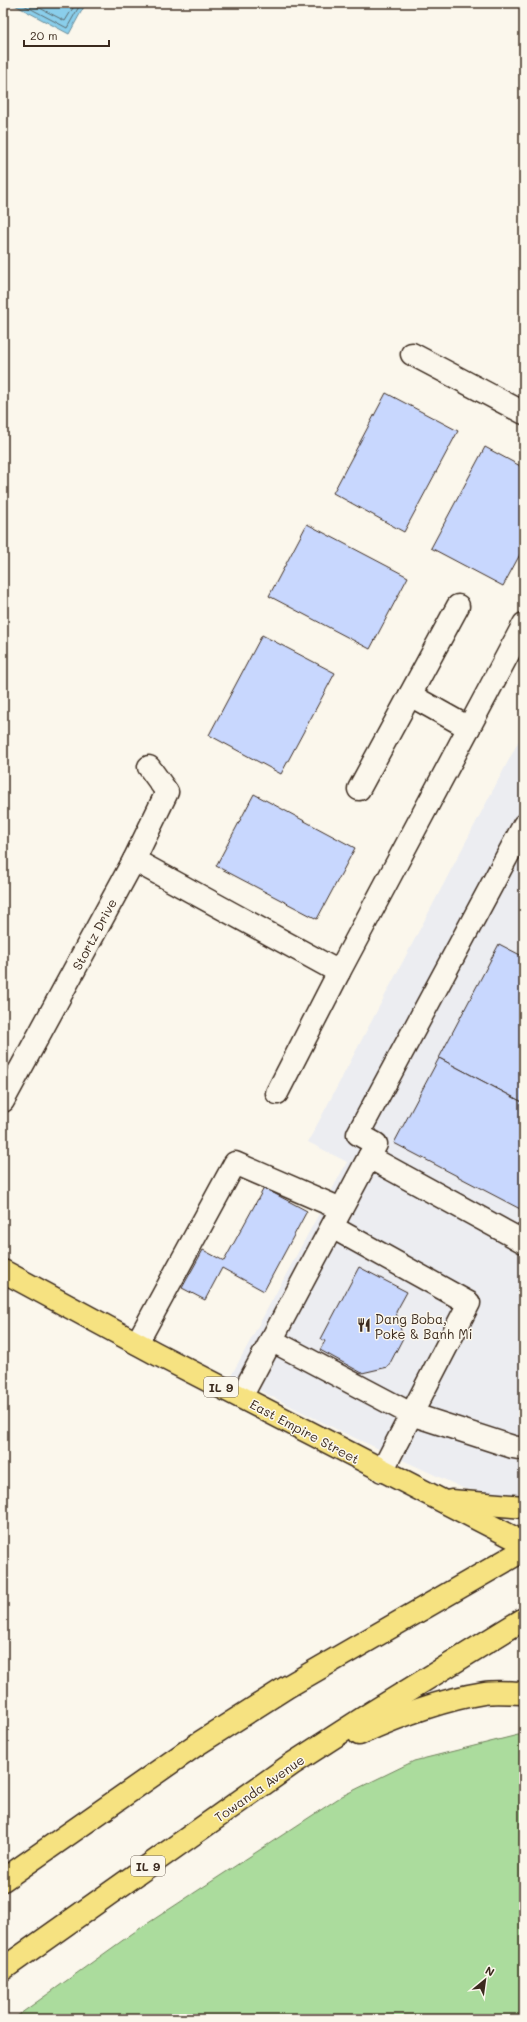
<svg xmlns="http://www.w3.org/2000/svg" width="527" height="2022" viewBox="0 0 527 2022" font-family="Mali,sans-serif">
<rect width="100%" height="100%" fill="#fbf7ec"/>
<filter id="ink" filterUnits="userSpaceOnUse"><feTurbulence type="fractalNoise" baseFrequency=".025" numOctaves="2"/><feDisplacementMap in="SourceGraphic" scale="8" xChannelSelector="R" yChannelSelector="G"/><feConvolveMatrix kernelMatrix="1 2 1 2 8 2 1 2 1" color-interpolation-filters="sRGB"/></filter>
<g filter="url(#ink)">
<path fill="#ecedf1" d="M524,731V1495L520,1496L465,1489L340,1431L231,1376L347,1162L308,1142Z"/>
<path fill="#abdc9d" stroke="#73835e" d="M518,1735H524V2019H13L133,1933L342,1796L414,1761Z"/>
<path fill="#8aceeb" stroke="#6a8c99" d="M11,3H86L69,34Z"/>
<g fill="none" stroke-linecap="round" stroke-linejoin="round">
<g stroke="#5b6c70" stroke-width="1">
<path d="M20,3L67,28L81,3"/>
<path d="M30,3L65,21L76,3"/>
</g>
</g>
<g fill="#c8d7fe" stroke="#3b2a1e">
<path d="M386,393L458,431L404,532L333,493Z"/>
<path d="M485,447L524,468V547L503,586L431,548Z"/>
<path d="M307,524L408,577L370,649L269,596Z"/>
<path d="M262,635L335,673L281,774L209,735Z"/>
<path d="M254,794L355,848L317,919L216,866Z"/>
<path d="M499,944L524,957V1103L439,1058Z"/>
<path d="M439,1058L524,1103V1211L394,1143Z"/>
<path d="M264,1188L307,1211L264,1291L222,1268L205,1300L182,1288L203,1250L224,1261Z"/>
<path d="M359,1267L407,1292L396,1312L403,1338L388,1367L362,1373L320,1350L325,1341L321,1339Z"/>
</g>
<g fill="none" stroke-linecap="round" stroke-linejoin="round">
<defs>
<g id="minor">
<path d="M412,354L524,413"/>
<path d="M410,695L458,606"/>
<path d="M359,789L410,695L469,728"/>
<path d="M134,860L339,972L524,624"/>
<path d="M277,1093L339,972"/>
<path d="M3,1101L134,860L167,792L149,767"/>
<path d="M369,1157L524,1242"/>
<path d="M332,1227L469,1303L382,1471"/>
<path d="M271,1340L411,1414L513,1447L524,1449"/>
<path d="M137,1343L235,1163L341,1209"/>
<path d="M241,1397L376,1144L358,1134L524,825"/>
</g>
<g id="major">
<path d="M3,1271L155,1353L524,1543"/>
<path d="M451,1501L524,1507"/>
<path d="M359,1734C399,1716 440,1700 484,1693C497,1691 511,1693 524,1693"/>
<path d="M3,1880L193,1747L287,1687L524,1550"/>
<path d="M3,1969L292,1764L368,1715L524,1619"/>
</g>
</defs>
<use href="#minor" stroke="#3b2a1e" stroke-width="25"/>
<use href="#major" stroke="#3b2a1e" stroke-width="25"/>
<use href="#minor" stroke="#fbf7ec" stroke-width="22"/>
<use href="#major" stroke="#f6e281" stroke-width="22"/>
</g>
</g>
<defs>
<symbol id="restaurant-bare" viewBox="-9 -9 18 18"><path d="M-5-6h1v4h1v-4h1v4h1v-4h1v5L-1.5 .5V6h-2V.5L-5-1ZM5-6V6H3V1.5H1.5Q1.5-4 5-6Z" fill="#3b2a1e" stroke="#fbf7ec" stroke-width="2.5" paint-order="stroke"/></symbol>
</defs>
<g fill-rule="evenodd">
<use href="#restaurant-bare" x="354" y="1315" width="20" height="20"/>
</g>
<g text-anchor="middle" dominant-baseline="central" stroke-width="3" stroke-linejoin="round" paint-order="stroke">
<g fill="#fbf7ec" stroke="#75685c" stroke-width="1">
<rect x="204" y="1377" width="34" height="20" rx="3"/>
<rect x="131" y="1856" width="34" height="20" rx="3"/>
</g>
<g font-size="12" font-weight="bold" fill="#3b2a1e">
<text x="221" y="1387">IL 9</text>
<text x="148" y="1866">IL 9</text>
</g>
<g font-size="13" fill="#3b2a1e" stroke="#fbf7ec">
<text transform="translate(94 934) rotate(-62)">Stortz Drive</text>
<text transform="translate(305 1431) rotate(28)">East Empire Street</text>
<text transform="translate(259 1788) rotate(-35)">Towanda Avenue</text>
</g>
<g font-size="13" fill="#3b2a1e" stroke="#fbf7ec" text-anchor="start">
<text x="375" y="1318">Dang Boba,<tspan x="375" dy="15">Poke &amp; Banh Mi</tspan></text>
</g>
</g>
<rect width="527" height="2022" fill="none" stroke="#fbf7ec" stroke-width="16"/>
<rect x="8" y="8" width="511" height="2006" fill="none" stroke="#3b2a1e" stroke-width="1.5" filter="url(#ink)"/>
<g transform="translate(485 1980) rotate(29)" stroke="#fbf7ec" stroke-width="3" paint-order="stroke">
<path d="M0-3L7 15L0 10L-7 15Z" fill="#3b2a1e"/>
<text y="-6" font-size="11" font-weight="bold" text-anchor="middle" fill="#3b2a1e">N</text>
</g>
<path d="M24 40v6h85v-6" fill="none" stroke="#3b2a1e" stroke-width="2"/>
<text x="30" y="40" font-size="12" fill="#3b2a1e" stroke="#fbf7ec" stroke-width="3" paint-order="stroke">20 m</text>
</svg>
